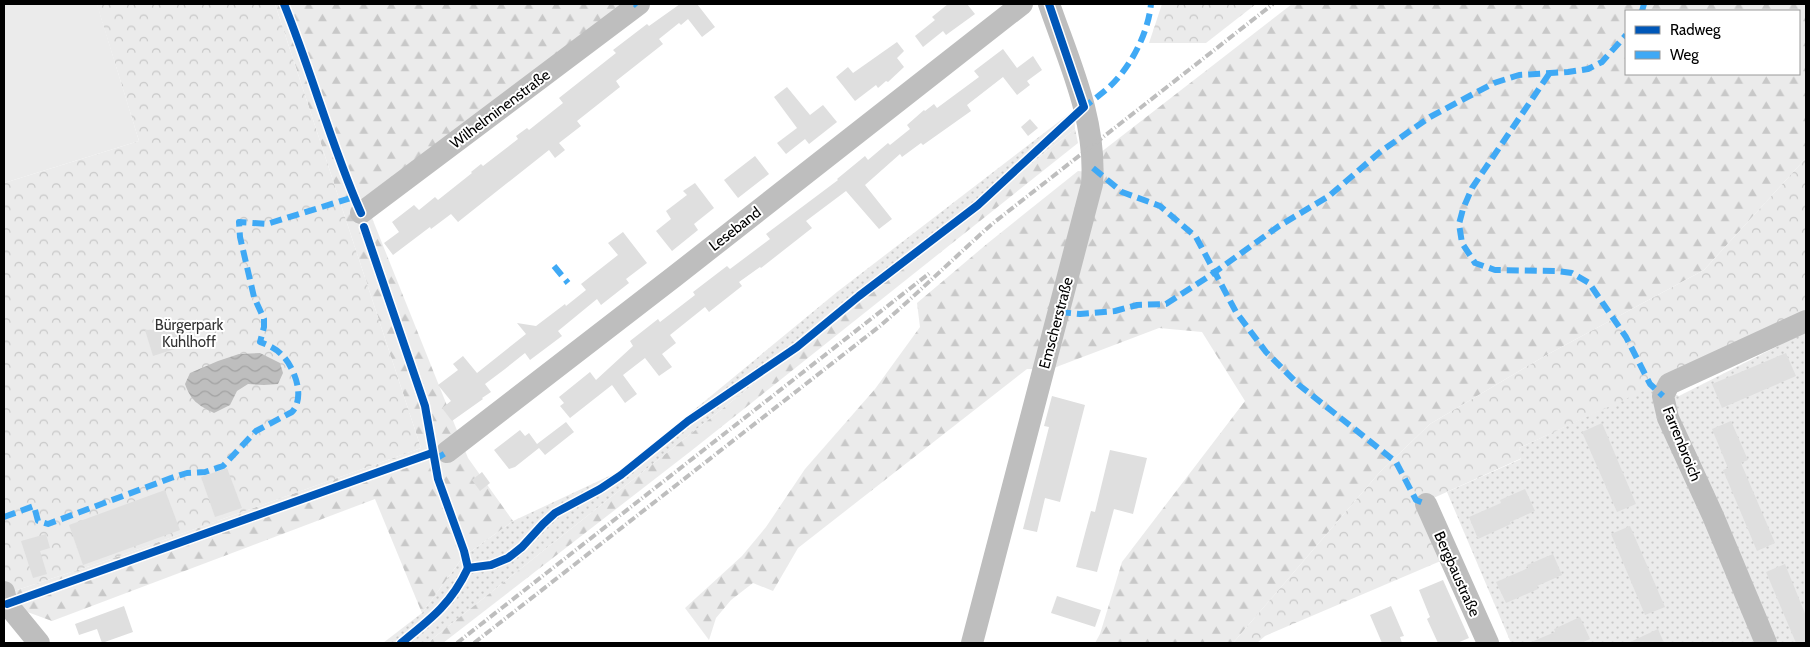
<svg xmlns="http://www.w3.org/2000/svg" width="1810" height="647" viewBox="0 0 1810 647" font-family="Cabin,sans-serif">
<defs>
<pattern id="grass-dots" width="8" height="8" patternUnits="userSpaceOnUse" patternTransform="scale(1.25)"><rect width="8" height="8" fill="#ebebeb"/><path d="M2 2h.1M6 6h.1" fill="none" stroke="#c8c8c8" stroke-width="1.8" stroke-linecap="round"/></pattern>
<pattern id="forest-firs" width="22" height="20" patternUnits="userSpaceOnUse" patternTransform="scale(1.25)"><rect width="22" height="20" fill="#ebebeb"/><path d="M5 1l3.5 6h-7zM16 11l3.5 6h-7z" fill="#c8c8c8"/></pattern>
<pattern id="park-crowns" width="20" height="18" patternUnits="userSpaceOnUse" patternTransform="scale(1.25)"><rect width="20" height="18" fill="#ebebeb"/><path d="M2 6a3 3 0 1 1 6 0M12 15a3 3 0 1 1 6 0" fill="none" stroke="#c8c8c8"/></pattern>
<pattern id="water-waves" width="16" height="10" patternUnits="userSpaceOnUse" patternTransform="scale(1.25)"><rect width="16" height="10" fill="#bebebe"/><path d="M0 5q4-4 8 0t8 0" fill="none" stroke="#a2a2a2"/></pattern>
</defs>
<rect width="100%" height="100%" fill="#fff"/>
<g fill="url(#grass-dots)">
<path d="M1074,110L1075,129L427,643H383L422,613L463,557L513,521L620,471L837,292Z"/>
<path d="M1806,332V643H1511L1447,492L1521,459L1519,448L1654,385L1679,396Z"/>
</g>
<g fill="url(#forest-firs)" fill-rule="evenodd">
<path d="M275,4H637L366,203L468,458L513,521L463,557L422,613L375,499L52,621L11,606L8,593L111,559L421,448Z"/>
<path d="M1292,4H1806V158L1704,270L1543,357L1430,424L1379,473L1233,643H1095L1100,634L1122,562L1245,401L1202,332L1159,328L1051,369L1096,156ZM1626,11H1799V74H1626Z"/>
<path d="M1075,129L1078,143L691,451L443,643H427Z"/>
<path d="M1078,171L1088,172L1037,369H1027L798,548L773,591L753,583L731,600L716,618L709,640L685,608L742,556L766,527L805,469L875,389L920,327L917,303L988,243Z"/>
</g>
<g fill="url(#park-crowns)">
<path d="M101,4H275L421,448L111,559L8,593L4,581V183L139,141L97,5Z"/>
<path d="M1162,4H1256L1206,43H1149Z"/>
<path d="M1806,158V316L1519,448L1522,458L1418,505L1443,560L1265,636L1257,643H1233L1379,473L1430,424L1543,357L1704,270Z"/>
</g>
<path fill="#ebebeb" d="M4,4H97L139,141L4,183Z"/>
<path fill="url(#water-waves)" d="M260,353L280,363L283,373L278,384L264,385L248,384L237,391L230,405L214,413C198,405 191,401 185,384L190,373L218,361L239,354Z"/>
<g fill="#dfdfdf">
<path d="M680,4H697L715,27L702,37L688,19L681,25L679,23L659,39L663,44L616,81L620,87L577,121L581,126L559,143L565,150L555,158L549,150L458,222L451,214L431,229L430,227L393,255L384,243L399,232L392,222L414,205L419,210L435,197L438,200L472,173L471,172L481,164L483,166L518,139L516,136L527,128L529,130L563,103L559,98L616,53L613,50L647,24L649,26Z"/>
<path d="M948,4H967L975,14L946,35L943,31L923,47L915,36L935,20L932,17Z"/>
<path d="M897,42L904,51L897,58L904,67L888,82L886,81L878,88L876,85L855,101L836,77L848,67L853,73Z"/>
<path d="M1003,49L1017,68L1033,56L1042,70L1027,81L1030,85L1017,95L1003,77L967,105L971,111L923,145L921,143L902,157L900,154L865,185L892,219L879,229L846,191L806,221L812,228L761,268L760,267L739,282L742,286L709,312L705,307L670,335L676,343L662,354L672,367L659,376L645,358L623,375L637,394L625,403L612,385L570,418L560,406L564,403L559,397L590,372L596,380L633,346L630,341L658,319L660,322L695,295L693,292L727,266L730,269L770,239L766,234L838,180L837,179L865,156L868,160L888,143L890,145L910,129L907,125L924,110L925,111L934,104L937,108L979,77L974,71Z"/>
<path d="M787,87L810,115L823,105L837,122L809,144L805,139L786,154L777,143L797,128L774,97Z"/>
<path d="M1030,119L1038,128L1028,136L1021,127Z"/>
<path d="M755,156L769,174L738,198L724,180Z"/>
<path d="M695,183L714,208L694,224L698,230L672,251L656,231L671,219L666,211L687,195L683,191Z"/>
<path d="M623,232L647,263L626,279L629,283L601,305L597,299L558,331L562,336L530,360L525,353L505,369L485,384L491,392L482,398L483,399L452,421L442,408L451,401L438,385L458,370L453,364L463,356L477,373L526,334L517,323L536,326L565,304L566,306L586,290L581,284L618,255L608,243Z"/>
<path d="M181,328L184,346L153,356L145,330Z"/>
<path d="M1786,353L1796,376L1722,408L1712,384Z"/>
<path d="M1052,396L1085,405L1060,502L1045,498L1037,532L1023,529L1049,427L1044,426Z"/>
<path d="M1731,421L1748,460L1741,463L1775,543L1757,551L1723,470L1728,468L1712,429Z"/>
<path d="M566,422L574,432L545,455L539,448L515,467L509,469L494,450L520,430L525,436L529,433L537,444Z"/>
<path d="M1602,423L1636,504L1617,512L1582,432Z"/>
<path d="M1110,450L1147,458L1133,514L1114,509L1097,572L1076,567L1091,511L1095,512Z"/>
<path d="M227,468L242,508L215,517L201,477Z"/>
<path d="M482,472L490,483L480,491L472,480Z"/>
<path d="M1525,489L1535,511L1510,522L1511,524L1478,539L1469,517L1501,503L1500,500Z"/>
<path d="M165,490L180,530L83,565L69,525Z"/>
<path d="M1630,526L1665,607L1645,615L1611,534Z"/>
<path d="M46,534L50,548L40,551L47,574L33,578L21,541Z"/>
<path d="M1553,554L1562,575L1537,586L1538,589L1506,603L1496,582L1528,568L1527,565Z"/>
<path d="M1785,564L1806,616V643H1796L1766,572Z"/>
<path d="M1443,580L1469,638L1457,643H1438L1427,619L1430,617L1419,590Z"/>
<path d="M1057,596L1101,610L1095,627L1051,613Z"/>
<path d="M124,606L133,632L102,643L97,629L79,635L75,624Z"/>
<path d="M1391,606L1404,636L1400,637L1402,643H1382L1370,615Z"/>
<path d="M1580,617L1590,639L1581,643H1529L1555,632L1554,629Z"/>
<path d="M1658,629L1664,643H1628Z"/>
</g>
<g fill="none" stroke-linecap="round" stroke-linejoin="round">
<g stroke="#bebebe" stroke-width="22">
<path d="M361,213L639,4"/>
<path d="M447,452L675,276L1022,4"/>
<path d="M1426,504L1488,643"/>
<path d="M4,592L7,604L39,643"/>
<path d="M972,643L1092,184C1097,121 1069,62 1049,4"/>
<path d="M1766,643L1713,516L1668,418L1663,396L1669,384L1806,321"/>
</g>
<g stroke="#bebebe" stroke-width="4" stroke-dasharray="8 2.5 1 2.5" stroke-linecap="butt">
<path d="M457,643L931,272"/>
<path d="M474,643L880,326C918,293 954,258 992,224L1273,4"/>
</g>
<g stroke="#3fa9f5" stroke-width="6" stroke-dasharray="12 6" stroke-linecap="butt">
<path d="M635,4L637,6"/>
<path d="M1642,11L1644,4"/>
<path d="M1549,74L1472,188L1463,209L1459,224L1462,243L1475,263L1495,270L1557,271L1572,273L1589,283L1626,337L1650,384L1663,396"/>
<path d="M1082,109C1090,102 1099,96 1107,89C1130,69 1148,34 1151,4"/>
<path d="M1093,168L1122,192L1160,206L1196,237L1236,312L1266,352L1299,385L1396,462L1416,500L1426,504"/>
<path d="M554,266L568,283"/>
<path d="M1059,312L1080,314L1115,311L1137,305L1166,304L1208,277L1279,226L1329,196L1380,152L1430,117L1494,83L1519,75L1568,72L1588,69L1602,62L1626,35"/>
<path d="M434,460L447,452"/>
<path d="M4,517L34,506L38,521L48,524L171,478L187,473L205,472L223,466L256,431L292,412C306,397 294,366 281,354C275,348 268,345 260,342L264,327V319L254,297L240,237L239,222L267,224L354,197"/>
</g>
<defs>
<g id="cycleway">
<path d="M284,4C312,73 331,145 361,213"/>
<path d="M364,227L425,406L438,479L464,551L468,568"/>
<path d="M7,604L432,453"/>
<path d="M401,643C431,619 451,604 468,568L491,565L508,558L522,547L543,524L555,513L600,489L621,475L688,421L797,347L859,296L978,205L1084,107L1049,4"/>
</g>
</defs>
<use href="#cycleway" stroke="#fff" stroke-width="11"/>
<use href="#cycleway" stroke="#0057b8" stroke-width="8"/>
</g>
<g text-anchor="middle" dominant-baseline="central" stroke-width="4" stroke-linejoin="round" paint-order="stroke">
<g font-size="15" fill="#000" stroke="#fff">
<text transform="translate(500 109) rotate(-37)">Wilhelminenstraße</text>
<text transform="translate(735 229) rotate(-38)">Leseband</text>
<text transform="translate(1056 323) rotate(-75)">Emscherstraße</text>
<text transform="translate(1682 444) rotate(68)">Farrenbroich</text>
<text transform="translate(1457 574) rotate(66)">Bergbaustraße</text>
</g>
<g font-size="15" fill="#323232" stroke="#fff">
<text x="189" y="325">Bürgerpark<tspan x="189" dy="17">Kuhlhoff</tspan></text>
</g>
</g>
<rect width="1810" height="647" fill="none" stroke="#000000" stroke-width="10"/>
<rect x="1625" y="10" width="175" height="65" fill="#ffffff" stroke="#999999"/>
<rect x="1635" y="26" width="25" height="8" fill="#0057b8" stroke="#999999"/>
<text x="1670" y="35" font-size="15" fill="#000000">Radweg</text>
<rect x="1635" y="51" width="25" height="8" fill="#3fa9f5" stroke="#999999"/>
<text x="1670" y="60" font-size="15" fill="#000000">Weg</text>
</svg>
